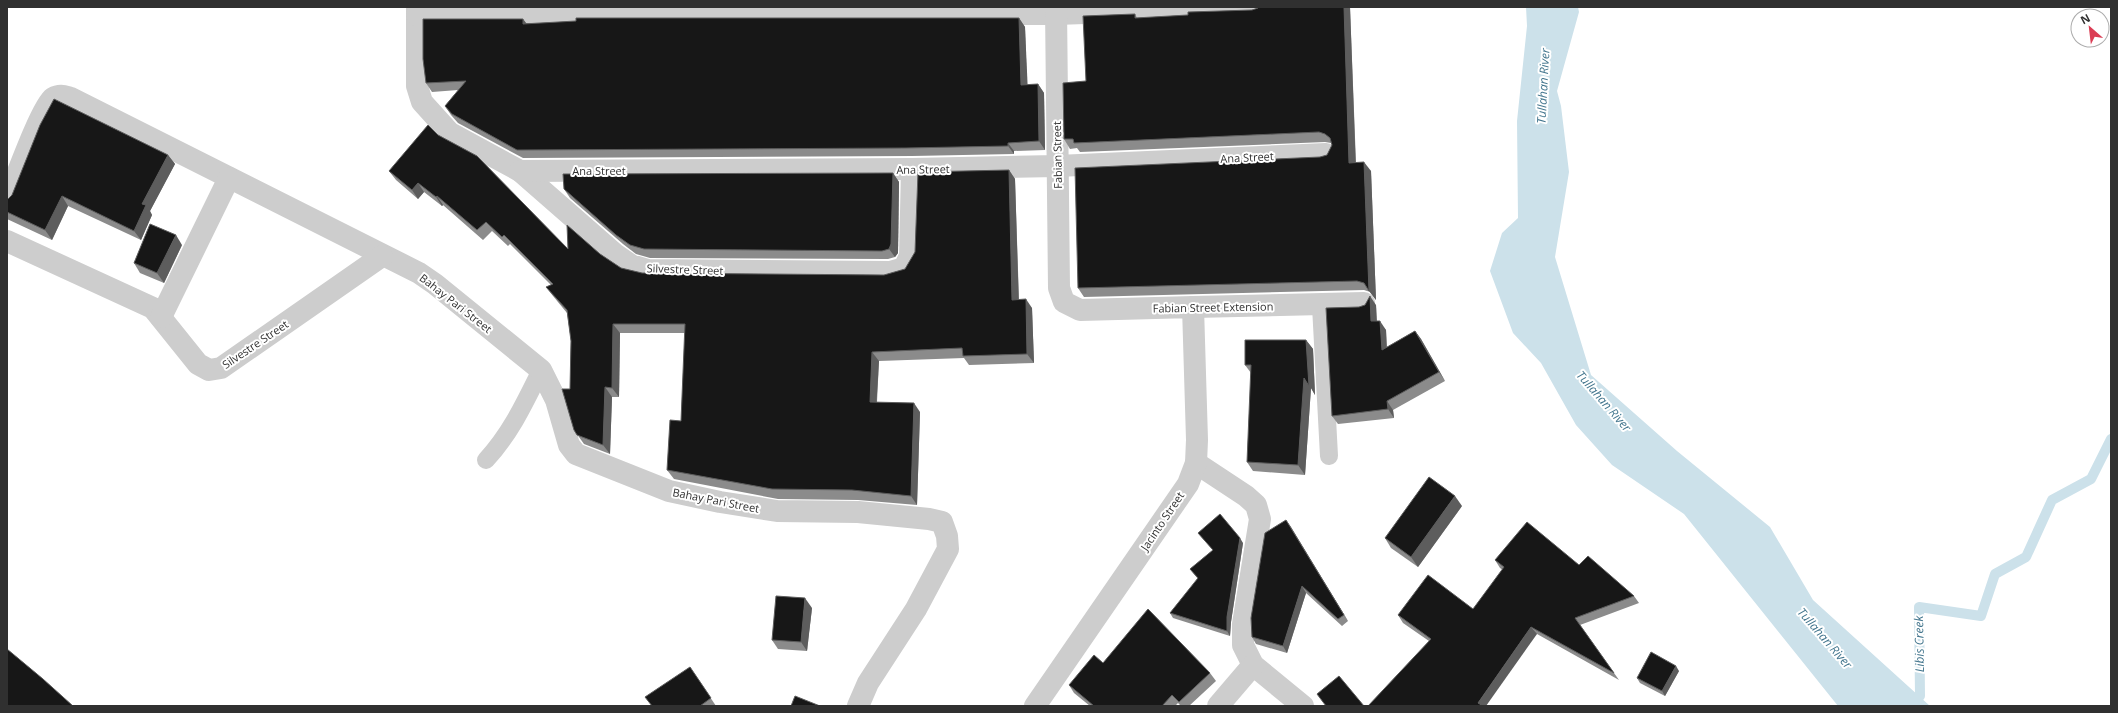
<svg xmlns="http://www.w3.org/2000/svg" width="2118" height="713" viewBox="0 0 2118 713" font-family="'Open Sans',sans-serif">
<rect width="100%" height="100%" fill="#fff"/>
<path fill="#cce1ea" d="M1526,7H1578L1579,12L1557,91L1561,106L1569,172L1555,257L1591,375L1677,451L1770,527L1813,600L1930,706H1838L1684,514L1612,465L1576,425L1541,363L1513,333L1490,271L1502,233L1518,218L1517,121L1527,26Z"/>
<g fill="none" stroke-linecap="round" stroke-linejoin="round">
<path stroke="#cce1ea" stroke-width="10" d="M1909,706L1920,696L1919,607L1981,616L1995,574L2026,557L2052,500L2091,479L2111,439"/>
<g stroke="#cdcdcd" stroke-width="18">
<path d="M1321,306L1329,456"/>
<path d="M486,460C511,433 525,402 541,370"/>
</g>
<g stroke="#cdcdcd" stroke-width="22">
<path d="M417,7V86L422,102L450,133L520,171L615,254L631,265L648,270L890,272L904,268L910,256L912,169"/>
<path d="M417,15L1056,14L1258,7"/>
<path d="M520,171L912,169L1057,166L1326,154"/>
<path d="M7,200C14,183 42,105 53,98C60,94 64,96 71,98L419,273L435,284L541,370L556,400L569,445L576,454L669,491L720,502L777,511L858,512L929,519L942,522L947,536L948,549L916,609L868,683L858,706"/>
<path d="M7,241L153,308L198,364L209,370L221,368L382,256"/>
<path d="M1193,307L1364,303"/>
<path d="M161,317L229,178"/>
<path d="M1196,463L1246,496L1256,505L1260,519L1243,624V645L1253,665L1303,706"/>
<path d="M1218,706L1253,665"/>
</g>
<path stroke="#cdcdcd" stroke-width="22" d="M1035,706L1188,484L1196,463L1197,440L1193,307L1080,310L1064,302L1059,288L1056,7"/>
</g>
<g fill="#8b8b8b">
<path d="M1259,7H1350L1356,163L1371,171L1376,300L1370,292L1364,290L1084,297L1078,288L1320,157L1327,155L1332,145L1331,143L1325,142L1080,152L1077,148L1070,149L1064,139L1086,81L1135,14L1137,18L1188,15L1252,10L1258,8Z"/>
<path d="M1019,18L1025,27L1027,85L1038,84L1044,93L1045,150L1014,151V154L912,156L523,158L458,123L451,115L445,106L458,90L432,92L426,83L523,19L526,23Z"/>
<path d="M438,135L568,249L600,254L621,268L642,273L884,275L905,269L1009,170L1015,179L1019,300L1032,308L1034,363L969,365L964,358L879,361L877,402L920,412L917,505L858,500L778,499L674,479L667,470L681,421L685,333H620L619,397H612L610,454L584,444L574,430L570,389L571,341L567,313L553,296L546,287L551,285L510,244L508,246L492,231L483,240L443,205L442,206L424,192L418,199L396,180L389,171Z"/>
<path d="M168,155L175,164L150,211L152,215L141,240L68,206L52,240L7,219V200Z"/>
<path d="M893,173L899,182L898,253L895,257L888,259L650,258L636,254L623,244L570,198L564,189Z"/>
<path d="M182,245L164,283L140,273L134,263Z"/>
<path d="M1376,305L1377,321L1386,330L1387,347L1415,331L1421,339L1445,381L1393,410L1394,418L1338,424L1332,416L1359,307Z"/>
<path d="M1306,340L1313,349L1315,395L1311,388L1305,475L1253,471L1247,462L1251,373L1245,365Z"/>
<path d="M1462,506L1418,567L1391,548L1385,538Z"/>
<path d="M1286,520L1348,621L1342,626L1306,593L1287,653L1256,644L1252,637Z"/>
<path d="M1198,533L1243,543L1231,622L1230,636L1173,618L1170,613L1198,579L1190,569L1213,550Z"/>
<path d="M1495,560L1579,565L1634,596L1639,603L1580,625L1619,680L1537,634L1429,641L1403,623L1398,615L1473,609L1503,570L1500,568Z"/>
<path d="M812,608L807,651L778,649L772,640Z"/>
<path d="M1103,663L1210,673L1216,681L1189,706H1181L1178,703L1175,706H1090L1074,693L1069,685Z"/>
<path d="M690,667L716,706H652Z"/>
<path d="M1679,671L1665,696L1640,683L1637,678Z"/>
</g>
<g fill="#5d5d5d">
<path d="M1344,7H1350L1356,172L1349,163Z"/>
<path d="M1019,18L1025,27L1028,94L1021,85Z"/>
<path d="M523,19L529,27L523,24Z"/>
<path d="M1038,84L1044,93L1045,150L1039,141Z"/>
<path d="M1008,143L1014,151V154L1008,146Z"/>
<path d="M168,155L175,164L150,211L152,215L141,240L134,231L142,204Z"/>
<path d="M1364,162L1371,171L1376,300L1369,291Z"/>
<path d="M1009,170L1015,179L1019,309L1012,300Z"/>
<path d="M893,173L899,182L898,253L895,257L889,249Z"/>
<path d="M418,183L424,192L418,199L412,190Z"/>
<path d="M62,196L68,206L52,240L45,230Z"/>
<path d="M437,196L443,205L442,206L436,197Z"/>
<path d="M176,235L182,245L164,283L157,273Z"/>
<path d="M1370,296L1376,305L1377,330L1371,321Z"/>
<path d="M1026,299L1032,308L1034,363L1027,354Z"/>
<path d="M1380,321L1386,330L1387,358L1382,350Z"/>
<path d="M613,324L620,333L619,397L612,388Z"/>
<path d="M1415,331L1421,339L1445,381L1439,372Z"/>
<path d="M1306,340L1313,349L1315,395L1311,388L1305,475L1298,465Z"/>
<path d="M872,352L879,361L876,411L870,402Z"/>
<path d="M605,387L612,397L610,454L603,445Z"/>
<path d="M1387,401L1393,410L1394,418L1388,409Z"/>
<path d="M914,403L920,412L917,505L911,496Z"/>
<path d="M1455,496L1462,506L1418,567L1411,557Z"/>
<path d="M1286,520L1291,527L1348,621L1344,615Z"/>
<path d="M1240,538L1243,543L1231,622L1230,636L1227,631V617Z"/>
<path d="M1302,586L1306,593L1287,653L1283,646Z"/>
<path d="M805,598L812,608L807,651L801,642Z"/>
<path d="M1531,627L1537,634L1486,706H1480L1478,703Z"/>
<path d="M1676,666L1679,671L1665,696L1662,691Z"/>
</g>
<g fill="#171717" stroke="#5d5d5d">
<path d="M1259,7H1344L1349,163L1364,162L1369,291L1364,283L1357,281L1078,288L1075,168L1320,157L1327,155L1332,145L1330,138L1325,134L1319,132L1074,143L1073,139H1064L1063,83L1086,81L1083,16L1135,14V18L1188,15V12L1252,10L1258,8Z"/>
<path d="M576,18H1019L1021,85L1038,84L1039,141L1008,143V146L906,148L517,150L452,114L445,106L466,81L426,83L423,59V19H523V24L576,21Z"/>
<path d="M54,99L168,155L142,204L146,205L134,231L62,196L45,230L7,212V200L12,195L40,125Z"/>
<path d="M428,125L438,135L477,156L568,249L567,225L600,254L621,268L642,273L884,275L905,269L915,252L918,172L1009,170L1012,300L1026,299L1027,354L963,356L962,348L872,352L870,402L914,403L911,496L852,490L772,489L667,470L670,420L681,421L685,324H613L612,388L605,387L603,445L577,435L574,430L562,389H570L571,341L567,310L546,287L553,284L504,235L502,237L486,222L477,230L437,196L436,197L418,183L412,190L389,171Z"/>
<path d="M893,173L891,244L889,249L882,251L644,249L630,245L616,235L564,189L563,174Z"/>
<path d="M150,224L176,235L157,273L134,263Z"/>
<path d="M1370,296L1371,321H1380L1382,350L1415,331L1439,372L1387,401L1388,409L1332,416L1326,308L1359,307L1365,305Z"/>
<path d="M1245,340H1306L1309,386L1304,378L1298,465L1247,462L1251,365H1245Z"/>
<path d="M1429,477L1455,496L1411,557L1385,538Z"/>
<path d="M1220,514L1240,538L1227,617V631L1170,613L1198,578L1190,569L1213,550L1198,533Z"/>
<path d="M1286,520L1344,615L1338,619L1302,586L1283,646L1252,637L1251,618L1265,533Z"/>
<path d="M1527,522L1579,565L1588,556L1634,596L1575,618L1614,673L1531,627L1478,703L1483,706H1368L1431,639L1398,615L1428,575L1473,609L1504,567L1495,560Z"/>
<path d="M776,596L805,598L801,642L772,640Z"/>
<path d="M1148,609L1210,673L1179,702L1172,695L1162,706H1094L1069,685L1094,655L1103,663Z"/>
<path d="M7,649L43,679L73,706H7Z"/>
<path d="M1651,652L1676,666L1662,691L1637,678Z"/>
<path d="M690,667L711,698L700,706H652L645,697Z"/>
<path d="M1339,676L1364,706H1326L1317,694Z"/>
<path d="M795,696L820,706H791Z"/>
</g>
<g text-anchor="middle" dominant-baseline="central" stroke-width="4" stroke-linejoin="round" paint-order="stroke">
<g font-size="11" fill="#303030" stroke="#fff">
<text transform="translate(1057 155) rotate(-91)">Fabian Street</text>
<text transform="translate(1247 157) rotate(-3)">Ana Street</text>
<text transform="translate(923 169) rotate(-1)">Ana Street</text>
<text x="599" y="170">Ana Street</text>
<text transform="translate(685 269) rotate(2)">Silvestre Street</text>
<text transform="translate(456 303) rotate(38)">Bahay Pari Street</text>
<text transform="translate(1213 307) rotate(-1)">Fabian Street Extension</text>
<text transform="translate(255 344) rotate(-34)">Silvestre Street</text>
<text transform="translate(716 500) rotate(11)">Bahay Pari Street</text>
<text transform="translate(1162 521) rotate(-56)">Jacinto Street</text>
</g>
<g font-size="12" font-style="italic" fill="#42758d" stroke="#fff">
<text transform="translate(1543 86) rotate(-87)">Tullahan River</text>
<text transform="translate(1604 401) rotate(49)">Tullahan River</text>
<text transform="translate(1825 638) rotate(49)">Tullahan River</text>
<text transform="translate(1919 644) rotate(-91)">Libis Creek</text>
</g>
</g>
<rect width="2118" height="713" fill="none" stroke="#303030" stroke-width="16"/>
<g transform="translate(2090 28) rotate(332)"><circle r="19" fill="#ffffff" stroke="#acacac"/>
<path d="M0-3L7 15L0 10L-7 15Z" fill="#db3d54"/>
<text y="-6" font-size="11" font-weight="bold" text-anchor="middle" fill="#303030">N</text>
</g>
</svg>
